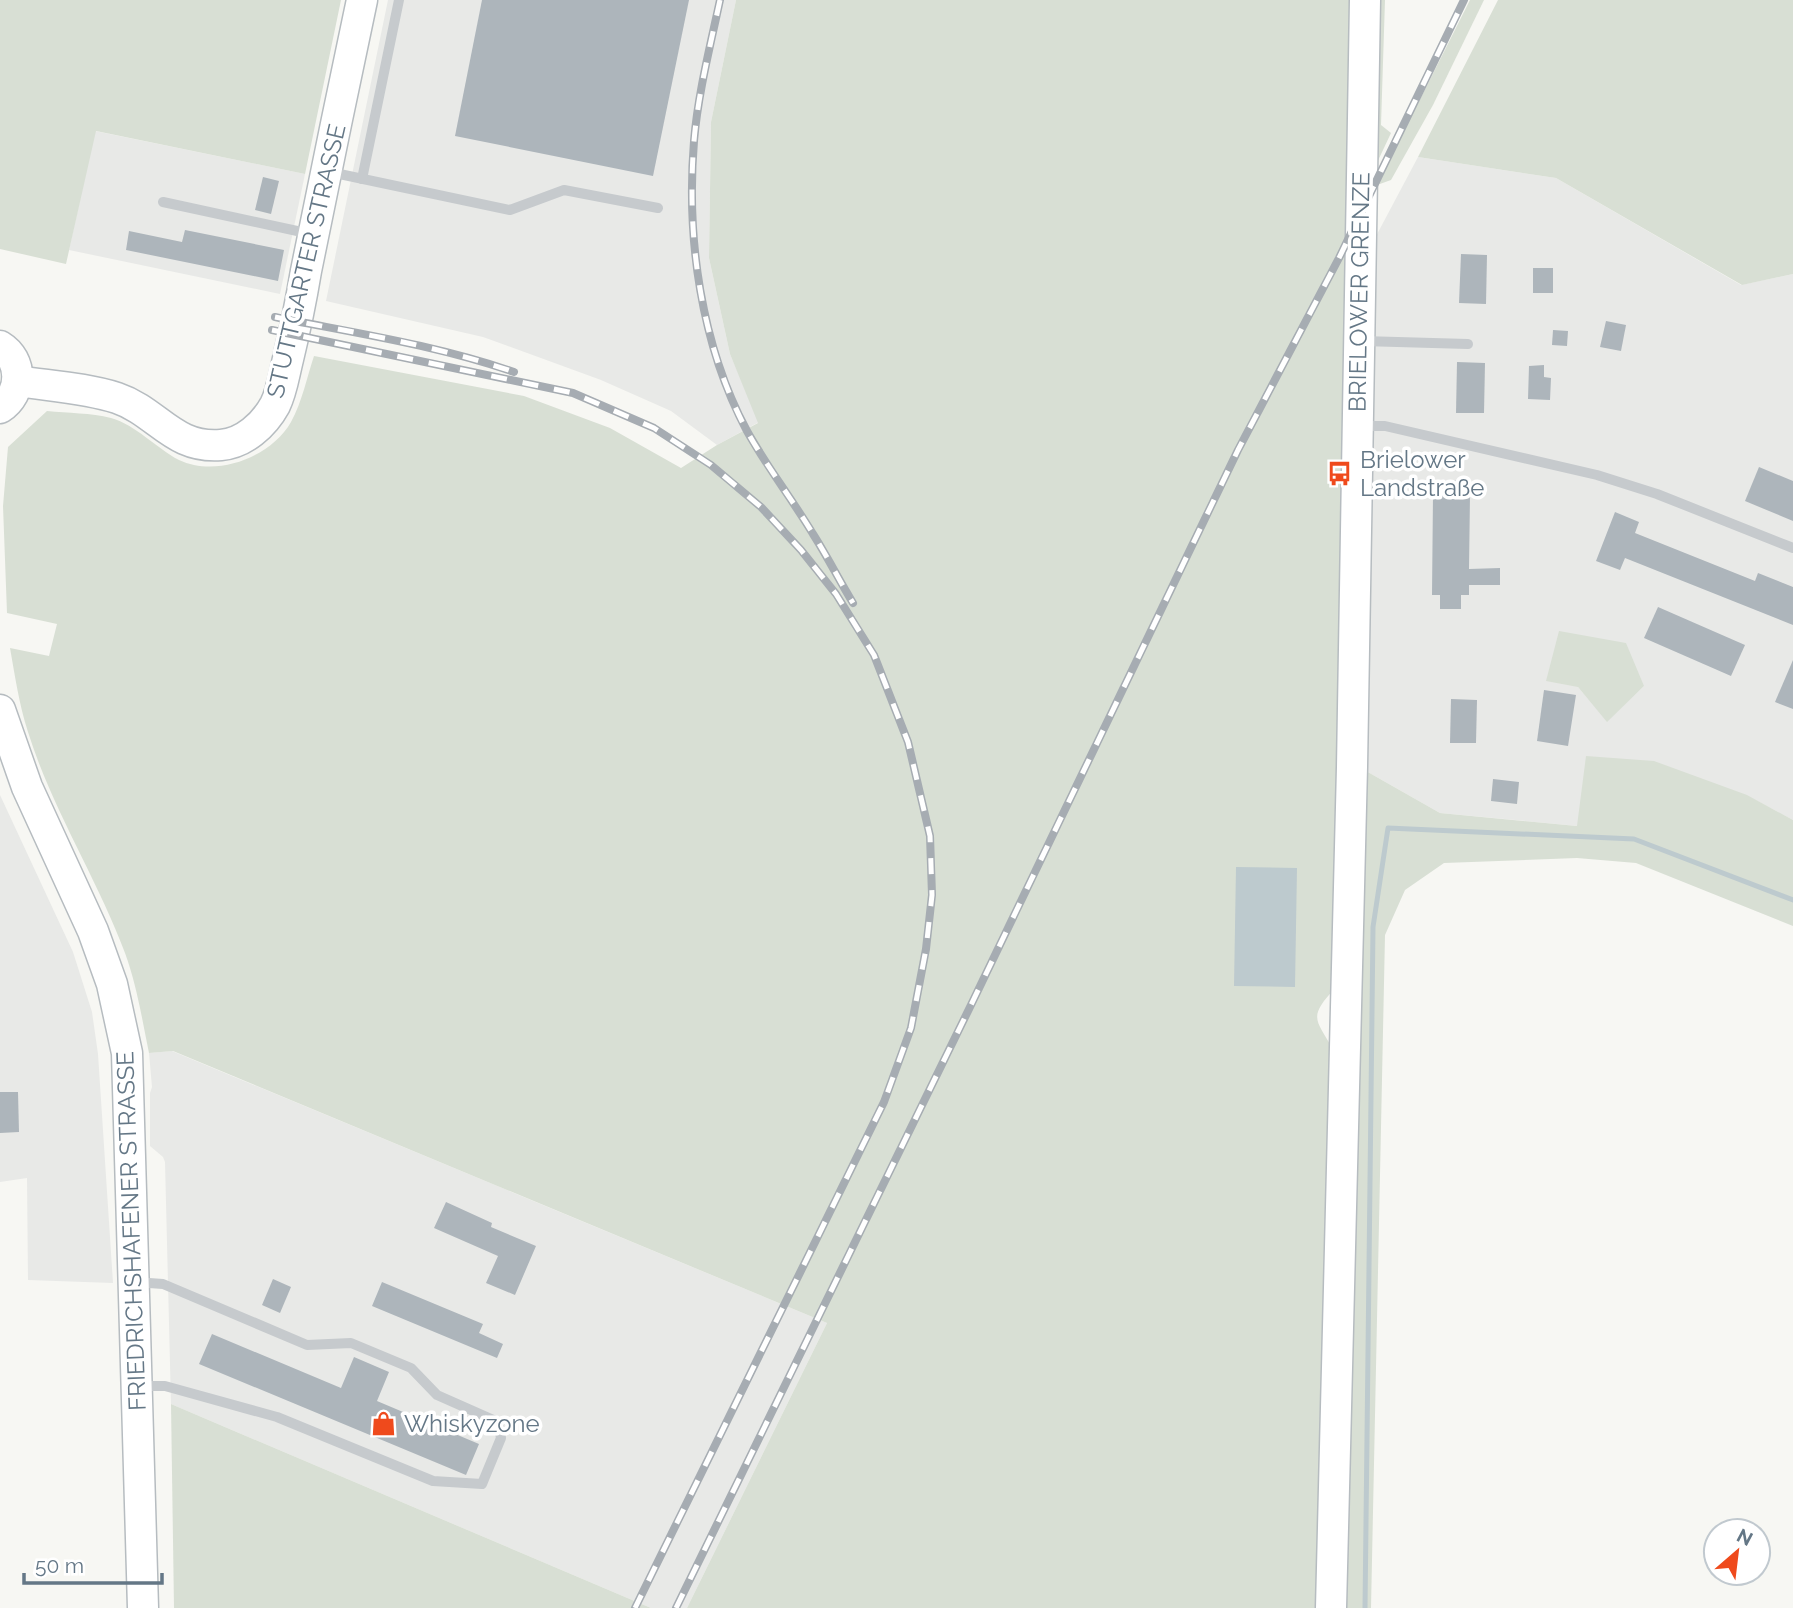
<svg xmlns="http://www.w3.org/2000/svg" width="1793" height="1608" viewBox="0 0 1793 1608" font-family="Raleway,sans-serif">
<rect width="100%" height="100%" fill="#f7f7f3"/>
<g fill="#e8e9e7" fill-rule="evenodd">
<path d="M388,0H736L711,122L709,258L730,354L759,422L717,445L671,411L601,380L483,337L326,301Z"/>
<path d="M95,131L305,174L280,294L69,250Z"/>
<path d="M1418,157L1556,178L1741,285L1793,274V820L1746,795L1578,826L1440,813L1359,767L1366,255ZM1644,686L1607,721L1578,687Z"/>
<path d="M0,795L73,952L92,1012L98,1054L113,1283L28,1280L27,1178L0,1182Z"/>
<path d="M172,1051L827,1323L687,1608H651L171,1404L165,1162L163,1157L150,1146V1093L152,1087L149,1053Z"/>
</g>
<g fill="#d8dfd4">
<path d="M0,0H341L305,174L96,131L66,264L0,249Z"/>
<path d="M736,0H1354L1335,988C1308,1018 1315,1018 1334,1051L1321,1608H687L827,1323L173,1051L149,1053C142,1019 137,986 125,953C97,878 52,809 28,732C19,704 15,676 10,648L49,656L57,624L7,613L3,506L8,447L47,411C68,413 91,413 111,418C136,425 156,448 179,460C217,478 271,457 291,422C302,402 307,377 314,356L524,396L610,428L681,468L717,445L758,423L730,354L709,258L711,122Z"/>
<path d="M1378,0H1385L1381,125L1391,133L1375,167Z"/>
<path d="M1470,0H1484L1433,105L1391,180L1377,185Z"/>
<path d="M1498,0H1793V274L1742,285L1556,178L1418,157Z"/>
<path d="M1559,631L1626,643L1644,686L1607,722L1578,687L1546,681Z"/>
<path d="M1586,756L1654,761L1747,795L1793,820V926L1636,863L1577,858L1444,863L1405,890L1385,935L1371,1608H1342L1359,767L1440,813L1577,826Z"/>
<path d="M171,1404L651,1608H174Z"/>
</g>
<path fill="#bdcace" d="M1236,867L1297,868L1295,987L1234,986Z"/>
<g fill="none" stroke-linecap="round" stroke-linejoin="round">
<path stroke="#bdcace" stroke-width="5" d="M1365,1608L1373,927L1388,828L1634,839L1793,900"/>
</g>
<g fill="#adb5bb">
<path d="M482,0H689L653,176L455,136Z"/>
<path d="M263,177L279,181L271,214L255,210Z"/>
<path d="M185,230L284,250L278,281L126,250L129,231L182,242Z"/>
<path d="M1461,254L1487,255L1486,304L1459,303Z"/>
<rect x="1533" y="268" width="20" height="25"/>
<path d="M1606,321L1626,325L1621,351L1600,347Z"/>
<path d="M1553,330L1568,331L1567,346L1552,345Z"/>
<path d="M1457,362L1485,363L1484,413H1456Z"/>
<path d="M1544,365V377L1551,378L1550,400L1528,399L1529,366Z"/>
<path d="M1759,467L1793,481V521L1745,501Z"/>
<path d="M1440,480L1463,481V495H1470L1469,569L1500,568V585H1469V595H1461V609H1440V595H1432L1433,495L1440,494Z"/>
<path d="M1615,512L1639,522L1635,533L1755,581L1758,573L1793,587V625L1625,558L1620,570L1596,561Z"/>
<path d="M1658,607L1745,645L1731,676L1644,638Z"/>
<path d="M1793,660V709L1775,702Z"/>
<path d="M1544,690L1576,695L1568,746L1537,741Z"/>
<path d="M1451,699L1477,700L1476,743H1450Z"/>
<path d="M1493,779L1519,782L1517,804L1491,801Z"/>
<path d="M0,1092H18L19,1132L0,1133Z"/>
<path d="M446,1202L492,1223L491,1227L536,1246L515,1295L486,1283L498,1256L434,1228Z"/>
<path d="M273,1279L291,1287L280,1313L262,1305Z"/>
<path d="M382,1282L483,1324L479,1333L503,1344L497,1358L372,1306Z"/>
<path d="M212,1334L341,1388L354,1357L389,1372L377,1401L479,1444L466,1475L199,1364Z"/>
</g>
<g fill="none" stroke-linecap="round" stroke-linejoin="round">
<defs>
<g id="secondary">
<path d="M0,346C23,360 23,393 0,408"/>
<path d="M18,381C50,386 86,388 117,398C158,412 173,449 221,445C244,443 264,425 275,405C282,391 284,375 288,359C295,330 301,301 306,271C324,181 343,90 362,0"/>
<path d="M0,710L27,787L93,931L112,984L127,1053L143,1608"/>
<path d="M1331,1608L1352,767L1365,0"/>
</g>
</defs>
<use href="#secondary" stroke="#b6bcc0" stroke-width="33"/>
<g stroke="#c6cacd" stroke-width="10">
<path d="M330,172L510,210L564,190L658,208"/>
<path d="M362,179L399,0"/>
<path d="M163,202L311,234"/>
<path d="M1362,341L1468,344"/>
<path d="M1360,426H1385L1597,475L1657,494L1793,548"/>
<path d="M135,1282L163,1284L307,1345L351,1343L411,1368L437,1395L498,1422L501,1438L482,1484L433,1481L277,1417L165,1386H139"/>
</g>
<use href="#secondary" stroke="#fff" stroke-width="30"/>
<defs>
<g id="rail">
<path d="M720,0C710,47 698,94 694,141C686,238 701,345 747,431C767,467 792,499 813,534C827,556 839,580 853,603"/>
<path d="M275,317C355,333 436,345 514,372"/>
<path d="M272,330L573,393L654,428L711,465L761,507L801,550L836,594L874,655L908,742L930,836L932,895L926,949L911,1028L884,1102L635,1608"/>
<path d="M676,1608L970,1007L1238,450L1339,258L1464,0"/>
</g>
</defs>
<use href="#rail" stroke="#a6acb2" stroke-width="8"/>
<use href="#rail" stroke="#fff" stroke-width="5" stroke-dasharray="16" stroke-linecap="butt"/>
</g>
<defs>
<symbol id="bus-bare" viewBox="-9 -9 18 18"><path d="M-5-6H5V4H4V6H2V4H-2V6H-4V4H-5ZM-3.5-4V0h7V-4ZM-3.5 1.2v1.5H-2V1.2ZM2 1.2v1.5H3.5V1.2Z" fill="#ef4a1c" stroke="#fff" stroke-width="2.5" paint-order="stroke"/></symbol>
<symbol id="shop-bare" viewBox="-9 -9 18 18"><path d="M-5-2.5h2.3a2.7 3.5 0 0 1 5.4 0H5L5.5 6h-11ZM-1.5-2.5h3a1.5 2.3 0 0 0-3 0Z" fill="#ef4a1c" stroke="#fff" stroke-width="2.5" paint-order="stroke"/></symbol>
</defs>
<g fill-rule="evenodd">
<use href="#bus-bare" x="1322" y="456" width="35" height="35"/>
<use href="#shop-bare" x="366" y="1406" width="35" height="35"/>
</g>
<g text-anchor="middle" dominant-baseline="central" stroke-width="7" stroke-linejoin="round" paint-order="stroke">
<g font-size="24" fill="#647786" stroke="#fff">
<text transform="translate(306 261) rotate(-77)">STUTTGARTER STRASSE</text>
<text transform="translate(1359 292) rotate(-89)">BRIELOWER GRENZE</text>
<text transform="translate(131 1231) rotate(-92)">FRIEDRICHSHAFENER STRASSE</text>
</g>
<g font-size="24" fill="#647786" stroke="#fff" text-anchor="start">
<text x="1360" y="459">Brielower<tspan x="1360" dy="28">Landstraße</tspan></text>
<text x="404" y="1423">Whiskyzone</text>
</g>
</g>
<g transform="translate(1737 1552) rotate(28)"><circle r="33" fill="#ffffff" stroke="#c1c9cf" stroke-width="2"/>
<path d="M0-5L12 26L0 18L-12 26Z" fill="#ef4a1c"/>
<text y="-10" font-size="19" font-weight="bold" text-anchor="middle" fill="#647786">N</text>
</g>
<path d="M24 1573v10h138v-10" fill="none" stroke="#647786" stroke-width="3.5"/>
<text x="35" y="1573" font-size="21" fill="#647786" stroke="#ffffff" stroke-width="5" paint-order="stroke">50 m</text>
</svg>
